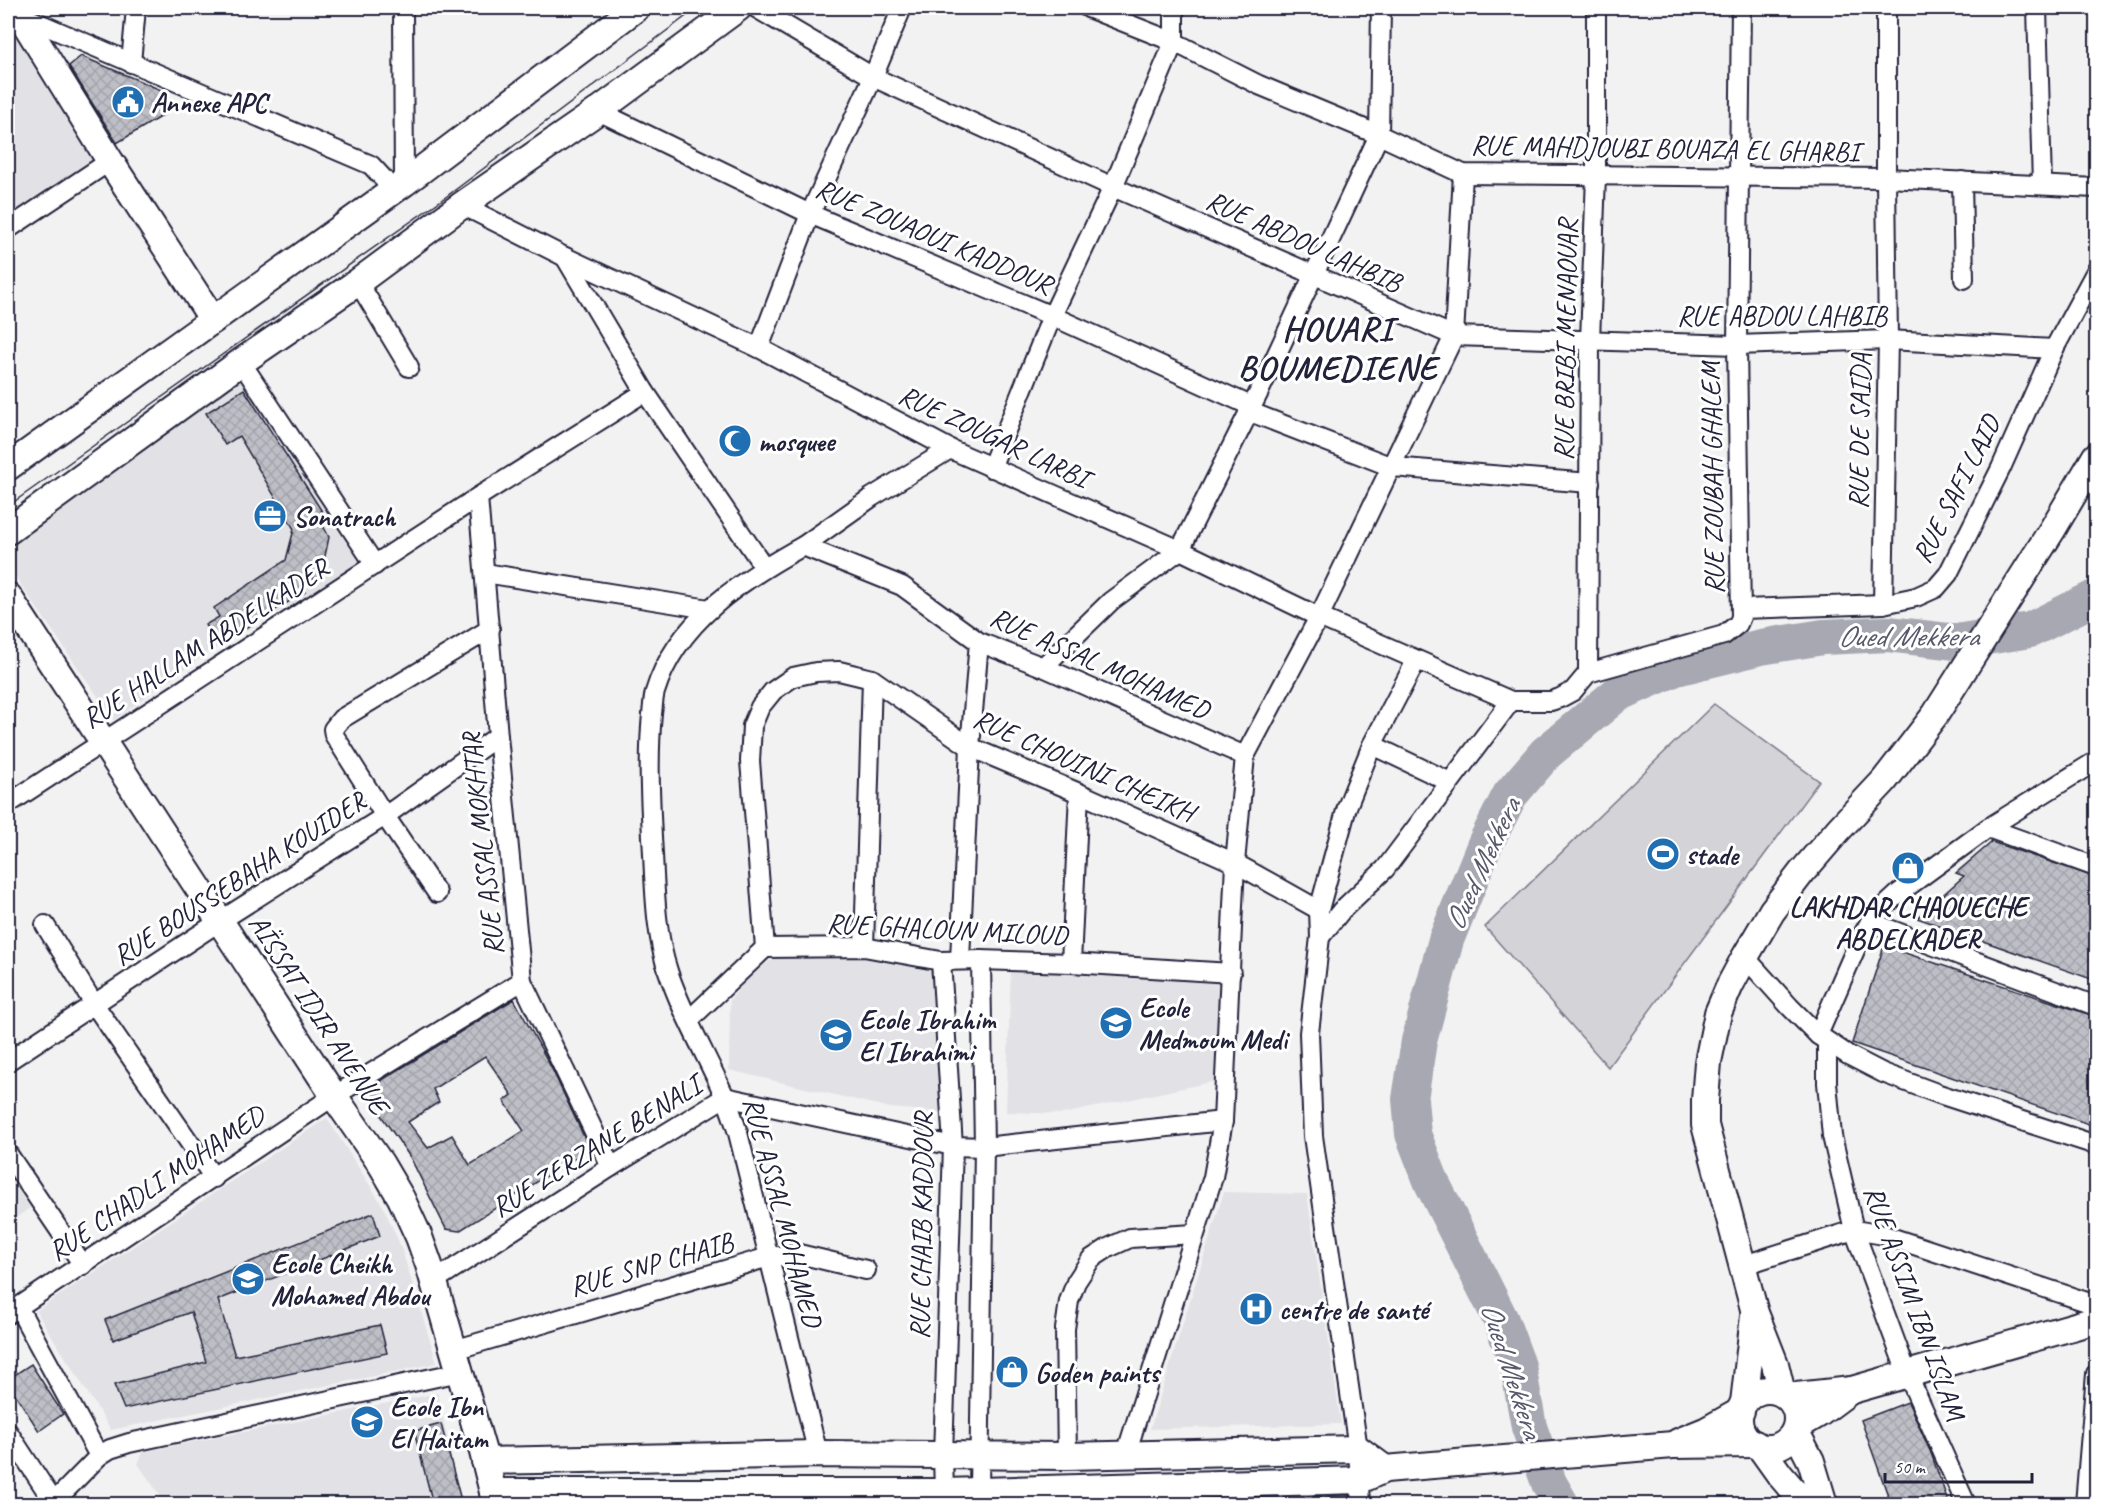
<svg xmlns="http://www.w3.org/2000/svg" width="2104" height="1512" viewBox="0 0 2104 1512" font-family="Caveat,sans-serif">
<defs>
<pattern id="building-cross-hatch" width="8" height="8" patternUnits="userSpaceOnUse" patternTransform="scale(1.5)"><rect width="8" height="8" fill="#bebec6"/><path d="M0 0l8 8M0 8l8-8" fill="none" stroke="#a3a3ab"/></pattern>
</defs>
<rect width="100%" height="100%" fill="#f2f2f3"/>
<filter id="ink" filterUnits="userSpaceOnUse"><feTurbulence type="fractalNoise" baseFrequency=".0167" numOctaves="2"/><feDisplacementMap in="SourceGraphic" scale="12" xChannelSelector="R" yChannelSelector="G"/><feConvolveMatrix kernelMatrix="1 2 1 2 8 2 1 2 1" color-interpolation-filters="sRGB"/></filter>
<g filter="url(#ink)">
<g fill="#e2e2e6">
<path d="M8,21L99,158L8,219Z"/>
<path d="M239,375L364,563L207,653L114,720L8,566V546L102,479Z"/>
<path d="M780,954L944,962L939,1112L890,1108L729,1070L730,1000L751,974Z"/>
<path d="M1224,966L1220,1080L1063,1114L1006,1112L1011,967Z"/>
<path d="M327,1118L383,1206L401,1247L437,1363L111,1430L36,1311Z"/>
<path d="M8,1175L30,1208L8,1223Z"/>
<path d="M1224,1192L1307,1194L1341,1424L1150,1429Z"/>
<path d="M438,1393L460,1501L455,1504H166L138,1464L143,1452Z"/>
<path d="M1354,1489L1355,1504H1060Z"/>
</g>
<path fill="#d3d3d8" stroke="#7a7a8a" stroke-width="1.5" d="M1714,704L1819,781L1608,1067L1485,927Z"/>
<g fill="none" stroke-linecap="round" stroke-linejoin="round">
<path stroke="#a8a8b2" stroke-width="36" d="M1561,1504L1549,1483L1529,1427L1518,1366L1501,1320L1432,1183L1413,1134L1410,1099L1419,1041L1446,940L1485,844L1510,795L1546,753L1617,694L1676,668L1761,647L1823,637L1888,634L1956,642L2030,630L2096,597"/>
</g>
<g fill="url(#building-cross-hatch)" stroke="#22223b" stroke-width="1.5" fill-rule="evenodd">
<path d="M81,56L168,93V112L117,143L69,66Z"/>
<path d="M244,389L323,513L318,516L329,537L321,575L301,586L305,592L232,636L227,630L214,640L205,625L219,617L214,608L286,560L294,529L239,436L225,445L206,413Z"/>
<path d="M1992,842L2097,878V981L1917,918L1964,876L1956,873Z"/>
<path d="M1884,946L2097,1017V1127L1852,1043Z"/>
<path d="M514,999L551,1067L586,1141L583,1153L459,1231L446,1229L410,1157L364,1091ZM485,1056L512,1095L504,1101L524,1131L470,1165L452,1135L428,1148L408,1122L439,1102L433,1089Z"/>
<path d="M373,1213L380,1236L218,1300L235,1356L380,1325L387,1353L124,1409L114,1385L206,1362L191,1312L113,1340L105,1320Z"/>
<path d="M31,1364L63,1414L39,1431L8,1383V1379Z"/>
<path d="M1908,1402L1931,1453L1949,1504H1891L1861,1420Z"/>
<path d="M441,1424L462,1504H433L414,1431Z"/>
<path d="M1349,1495L1350,1504H1307V1497Z"/>
</g>
<g fill="none" stroke-linecap="round" stroke-linejoin="round">
<defs>
<g id="street">
<path d="M403,8L404,183"/>
<path d="M756,8L873,77L1113,187L1454,336L1737,345L1888,340L2054,349"/>
<path d="M1088,8L1174,42L1259,85L1379,135L1463,174L1886,178L2096,188"/>
<path d="M2037,8L2042,185"/>
<path d="M20,15L371,165L383,178L391,192"/>
<path d="M131,63L136,8"/>
<path d="M598,111L810,214L1052,316L1251,406"/>
<path d="M1962,181L1964,279"/>
<path d="M462,205L565,257L759,348L950,449L1180,550L1319,617L1511,701H1551L1560,698L1573,691L1588,673L1724,635L1738,624L1741,617L1737,345L1741,8"/>
<path d="M8,229L110,161"/>
<path d="M565,257L645,392L764,567"/>
<path d="M358,282L409,367"/>
<path d="M759,348L810,214L873,77L902,8"/>
<path d="M241,362L375,565"/>
<path d="M1248,411L1392,467L1590,483"/>
<path d="M991,468L1052,316L1113,187L1174,42V8"/>
<path d="M478,497L498,736L522,981L611,1167"/>
<path d="M803,546L872,497L950,449"/>
<path d="M485,573L709,609"/>
<path d="M1883,604L1888,340L1886,178V8"/>
<path d="M1742,609L1883,604L1916,597L1936,588L1948,574L2001,468L2054,349L2096,271"/>
<path d="M1043,667L1111,601L1180,550L1260,390L1379,135L1381,8"/>
<path d="M1588,673L1590,341L1596,175V8"/>
<path d="M1372,745L1450,782"/>
<path d="M8,804L478,497L645,392"/>
<path d="M1988,828L2096,867"/>
<path d="M437,893L385,816L334,735L333,729L341,719L490,629"/>
<path d="M1870,922L2096,1006"/>
<path d="M45,925L94,1004L214,1178"/>
<path d="M1320,937L1342,910L1385,869L1511,701"/>
<path d="M864,947L872,679"/>
<path d="M765,948L750,761L752,726L760,707L773,691L793,677L816,672L839,671L872,679L970,747L1079,793L1235,863L1319,910"/>
<path d="M1745,957L1790,1007L1818,1035L1848,1055L1883,1073L1939,1094L2096,1145"/>
<path d="M960,960L970,747L979,642"/>
<path d="M941,961L953,1146L943,1456L944,1492"/>
<path d="M1071,963L1079,793"/>
<path d="M689,1020L765,948L864,947L941,961L981,960L1071,963L1231,973"/>
<path d="M1818,1035L1859,941L1870,922L1885,906L1899,893L1988,828L2096,761"/>
<path d="M1827,1043V1083L1832,1136L1854,1230L1907,1373L1966,1504"/>
<path d="M8,1061L220,921L385,816L498,736"/>
<path d="M8,1154L83,1265"/>
<path d="M1744,1265L1854,1230L1884,1235L2096,1305"/>
<path d="M434,1281L611,1167L725,1097L953,1146L984,1147L1223,1121"/>
<path d="M18,1307L99,1456"/>
<path d="M8,1314L334,1096L522,981"/>
<path d="M454,1350L769,1257L799,1254L866,1270"/>
<path d="M8,1432L55,1504"/>
<path d="M818,1454L738,1133C734,1121 730,1107 724,1095C706,1054 682,1014 668,971C654,929 655,881 652,837C650,796 648,755 652,714C653,707 653,699 655,692C676,622 743,579 803,546L902,586L979,642L1043,667L1245,756"/>
<path d="M1126,1454L1213,1177L1223,1121L1235,863L1245,756L1319,617L1454,336L1463,174"/>
<path d="M1067,1456L1065,1329L1069,1301L1076,1282L1091,1259L1108,1248L1130,1238L1194,1234"/>
<path d="M979,1490L984,1147L981,960"/>
<path d="M52,1504L99,1456L110,1449L129,1443L460,1372"/>
<path d="M1361,1504L1358,1449L1313,1136L1309,1033L1320,937L1319,910L1347,807L1372,745L1416,661"/>
<path d="M2085,1504L2096,1374"/>
</g>
<g id="secondary">
<path d="M14,8L20,15L110,161L213,320"/>
<path d="M8,467L404,183L636,8"/>
<path d="M8,531L241,362L358,282L462,205L598,111L738,8"/>
<path d="M8,596L334,1096L381,1164L401,1198L419,1237L429,1265L483,1452L496,1504"/>
<circle cx="1768" cy="1419" r="29"/>
<path d="M1782,1393L1775,1364L1755,1313L1705,1125V1100L1708,1062L1718,1013L1730,985L1745,957L1772,911L1802,872L1839,829L1884,781L1935,715L2052,530L2096,456"/>
<path d="M1787,1397L1852,1390L2096,1320"/>
<path d="M1744,1403L1754,1316"/>
<path d="M1798,1426L1820,1413L1851,1390"/>
<path d="M1796,1432L1811,1461L1824,1504"/>
<path d="M1678,1442L1705,1431L1741,1411"/>
<path d="M1760,1447L1780,1475L1805,1504"/>
<path d="M485,1461L818,1454L1067,1456L1358,1449L1385,1469"/>
<path d="M493,1492H944L1360,1480L1385,1469L1673,1445L1755,1444"/>
</g>
</defs>
<use href="#street" stroke="#22223b" stroke-width="22"/>
<use href="#secondary" stroke="#22223b" stroke-width="30"/>
<use href="#street" stroke="#fff" stroke-width="18"/>
<use href="#secondary" stroke="#fff" stroke-width="26"/>
<path stroke="#22223b" stroke-width="1.5" d="M8,506L447,196L697,8"/>
</g>
</g>
<defs>
<symbol id="civic-disc" viewBox="-11 -11 22 22"><circle r="9.5" fill="#1f6fb2" stroke="#fff"/><path d="M-.6-6.5H3V-4.5H.6V-3L4-1V1h2V6H-6V1h2V-1L-.6-3ZM-1.2 2.5V6h2.4V2.5Z" fill="#fff"/></symbol>
<symbol id="mosque-disc" viewBox="-11 -11 22 22"><circle r="9.5" fill="#1f6fb2" stroke="#fff"/><path d="M3.5-4.9A6 6 0 1 0 3.5 4.9A5 5 0 1 1 3.5-4.9Z" fill="#fff"/></symbol>
<symbol id="office-disc" viewBox="-11 -11 22 22"><circle r="9.5" fill="#1f6fb2" stroke="#fff"/><path d="M-6-3h4V-5.5h4V-3h4V5H-6ZM-1-4.5V-3h2v-1.5ZM-6 0V1H6V0Z" fill="#fff"/></symbol>
<symbol id="stadium-disc" viewBox="-11 -11 22 22"><circle r="9.5" fill="#1f6fb2" stroke="#fff"/><path d="M0-5a6.5 5 0 1 0 0 10a6.5 5 0 1 0 0-10ZM-3.5-1.8h7v3.6h-7Z" fill="#fff"/></symbol>
<symbol id="shop-disc" viewBox="-11 -11 22 22"><circle r="9.5" fill="#1f6fb2" stroke="#fff"/><path d="M-5-2.5h2.3a2.7 3.5 0 0 1 5.4 0H5L5.5 6h-11ZM-1.5-2.5h3a1.5 2.3 0 0 0-3 0Z" fill="#fff"/></symbol>
<symbol id="school-disc" viewBox="-11 -11 22 22"><circle r="9.5" fill="#1f6fb2" stroke="#fff"/><path d="M0-5L7-2L0 1L-7-2ZM-4 1L0 2.5L4 1V4Q0 6-4 4Z" fill="#fff"/></symbol>
<symbol id="hospital-disc" viewBox="-11 -11 22 22"><circle r="9.5" fill="#1f6fb2" stroke="#fff"/><path d="M-5-5h3v3.5h4V-5h3V5h-3V1.5h-4V5h-3Z" fill="#fff"/></symbol>
</defs>
<g fill-rule="evenodd">
<use href="#civic-disc" x="109" y="83" width="38" height="38"/>
<use href="#mosque-disc" x="716" y="422" width="38" height="38"/>
<use href="#office-disc" x="251" y="497" width="38" height="38"/>
<use href="#stadium-disc" x="1644" y="835" width="38" height="38"/>
<use href="#shop-disc" x="1889" y="849" width="38" height="38"/>
<use href="#school-disc" x="1097" y="1004" width="38" height="38"/>
<use href="#school-disc" x="817" y="1016" width="38" height="38"/>
<use href="#school-disc" x="229" y="1260" width="38" height="38"/>
<use href="#hospital-disc" x="1237" y="1290" width="38" height="38"/>
<use href="#shop-disc" x="993" y="1353" width="38" height="38"/>
<use href="#school-disc" x="348" y="1403" width="38" height="38"/>
</g>
<g text-anchor="middle" dominant-baseline="central" stroke-width="6" stroke-linejoin="round" paint-order="stroke">
<g font-size="28" font-weight="bold" fill="#22223b" stroke="#fff" text-anchor="start">
<text x="151" y="102">Annexe APC</text>
<text x="758" y="441">mosquee</text>
<text x="293" y="516">Sonatrach</text>
<text x="1686" y="854">stade</text>
<text x="1908" y="906" text-anchor="middle">LAKHDAR CHAOUECHE<tspan x="1908" dy="32">ABDELKADER</tspan></text>
<text x="1139" y="1007">Ecole<tspan x="1139" dy="32">Medmoum Medi</tspan></text>
<text x="859" y="1019">Ecole Ibrahim<tspan x="859" dy="32">El Ibrahimi</tspan></text>
<text x="271" y="1263">Ecole Cheikh<tspan x="271" dy="32">Mohamed Abdou</tspan></text>
<text x="1279" y="1309">centre de santé</text>
<text x="1035" y="1372">Goden paints</text>
<text x="390" y="1406">Ecole Ibn<tspan x="390" dy="32">El Haitam</tspan></text>
</g>
<g font-size="28" fill="#22223b" stroke="#fff">
<text transform="translate(1665 148) rotate(1)">RUE MAHDJOUBI BOUAZA EL GHARBI</text>
<text transform="translate(934 236) rotate(23)">RUE ZOUAOUI KADDOUR</text>
<text transform="translate(1304 241) rotate(24)">RUE ABDOU LAHBIB</text>
<text x="1782" y="315">RUE ABDOU LAHBIB</text>
<text transform="translate(1565 340) rotate(-89)">RUE BRIBI MENAOUAR</text>
<text transform="translate(1859 431) rotate(-89)">RUE DE SAIDA</text>
<text transform="translate(994 436) rotate(25)">RUE ZOUGAR LARBI</text>
<text transform="translate(1712 478) rotate(-91)">RUE ZOUBAH GHALEM</text>
<text transform="translate(1956 489) rotate(-63)">RUE SAFI LAID</text>
<text transform="translate(205 643) rotate(-33)">RUE HALLAM ABDELKADER</text>
<text transform="translate(1100 663) rotate(24)">RUE ASSAL MOHAMED</text>
<text transform="translate(1084 765) rotate(24)">RUE CHOUINI CHEIKH</text>
<text transform="translate(482 844) rotate(-96)">RUE ASSAL MOKHTAR</text>
<text transform="translate(239 878) rotate(-33)">RUE BOUSSEBAHA KOUIDER</text>
<text transform="translate(947 929) rotate(3)">RUE GHALOUN MILOUD</text>
<text transform="translate(319 1014) rotate(57)">AÏSSAT IDIR AVENUE</text>
<text transform="translate(596 1146) rotate(-32)">RUE ZERZANE BENALI</text>
<text transform="translate(156 1183) rotate(-34)">RUE CHADLI MOHAMED</text>
<text transform="translate(783 1212) rotate(75)">RUE ASSAL MOHAMED</text>
<text transform="translate(921 1226) rotate(-89)">RUE CHAIB KADDOUR</text>
<text transform="translate(651 1264) rotate(-16)">RUE SNP CHAIB</text>
<text transform="translate(1915 1303) rotate(70)">RUE ASSIM IBN ISLAM</text>
</g>
<g font-size="30" font-style="italic" fill="#58586b" stroke="#fff">
<text x="1908" y="636">Oued Mekkera</text>
<text transform="translate(1482 864) rotate(-65)">Oued Mekkera</text>
<text transform="translate(1512 1370) rotate(72)">Oued Mekkera</text>
</g>
<g font-size="34" font-weight="bold" letter-spacing="1.5" fill="#22223b" stroke="#fff">
<text x="1338" y="328">HOUARI<tspan x="1338" dy="39">BOUMEDIENE</tspan></text>
</g>
</g>
<rect width="2104" height="1512" fill="none" stroke="#fff" stroke-width="30"/>
<rect x="15" y="15" width="2074" height="1482" fill="none" stroke="#22223b" stroke-width="2" filter="url(#ink)"/>
<path d="M1885 1473v9h147v-9" fill="none" stroke="#22223b" stroke-width="3"/>
<text x="1894" y="1473" font-size="18" fill="#22223b" stroke="#ffffff" stroke-width="4.5" paint-order="stroke">50 m</text>
</svg>
